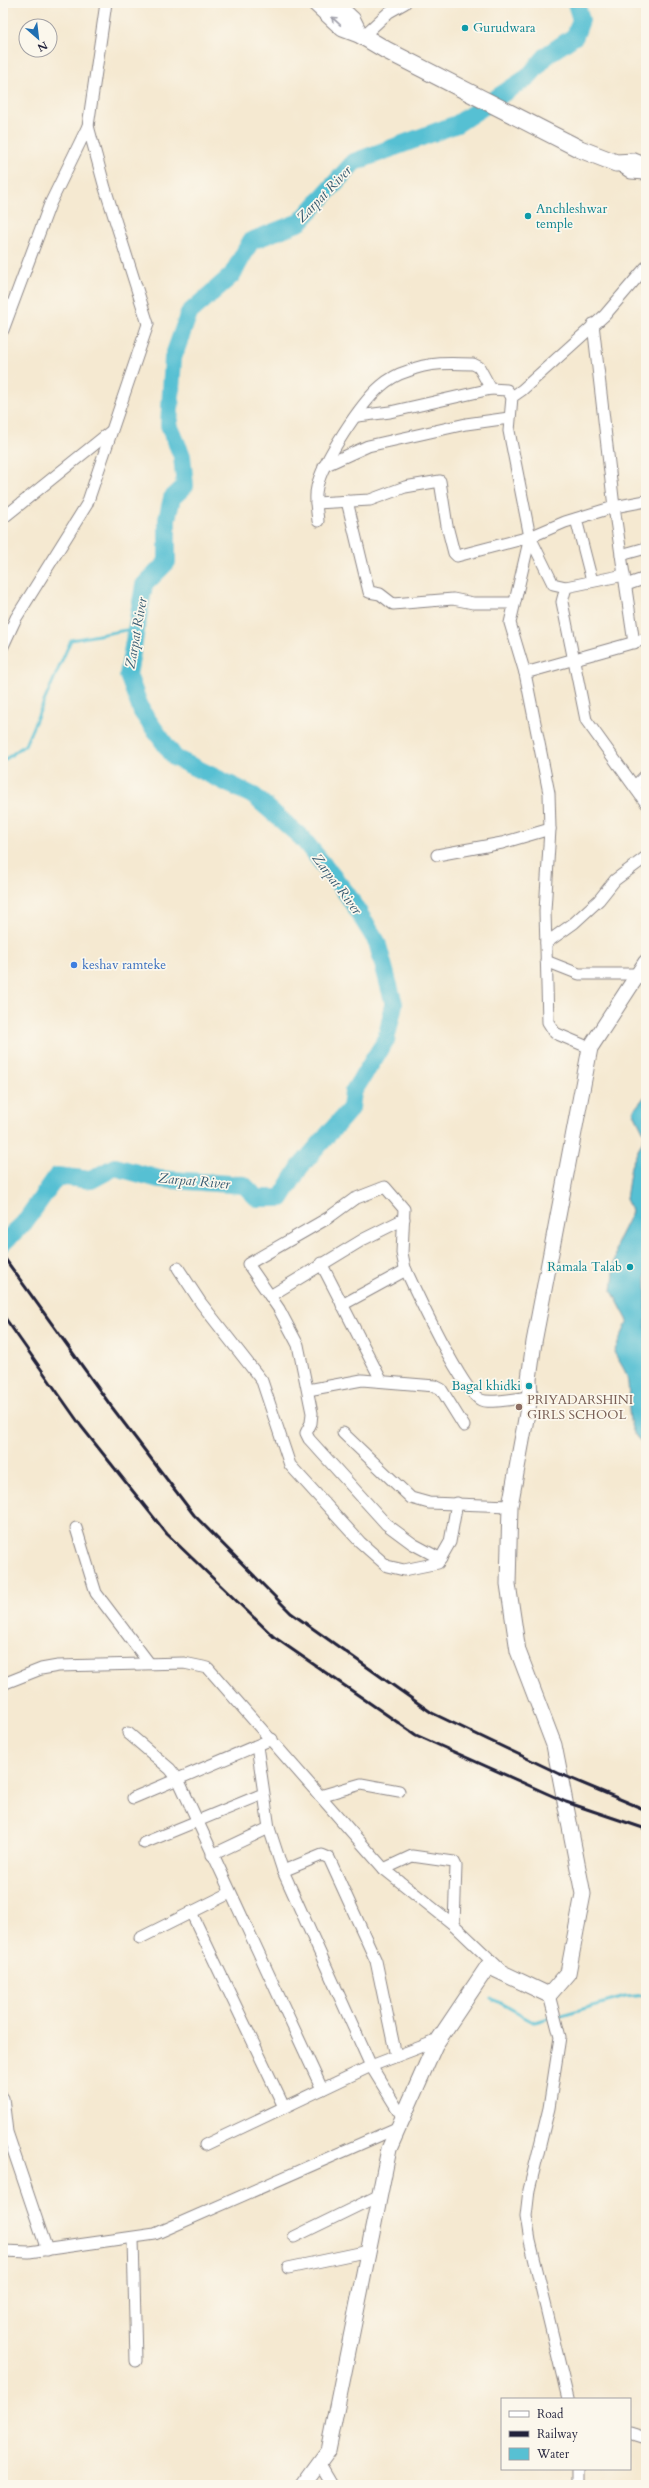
<svg xmlns="http://www.w3.org/2000/svg" width="649" height="2488" viewBox="0 0 649 2488" font-family="Cardo,serif">
<rect width="100%" height="100%" fill="#fbf7ec"/>
<filter id="ink" filterUnits="userSpaceOnUse"><feTurbulence type="fractalNoise" baseFrequency=".025" numOctaves="2"/><feDisplacementMap in="SourceGraphic" scale="8" xChannelSelector="R" yChannelSelector="G"/><feConvolveMatrix kernelMatrix="1 2 1 2 8 2 1 2 1" color-interpolation-filters="sRGB"/></filter>
<filter id="wash" filterUnits="userSpaceOnUse"><feTurbulence type="fractalNoise" baseFrequency=".012" numOctaves="4" result="noise"/><feDisplacementMap in="SourceGraphic" scale="16" xChannelSelector="R" yChannelSelector="G"/><feGaussianBlur stdDeviation="0.9" result="paint"/><feColorMatrix in="noise" values="0 0 0 0 0 0 0 0 0 0 0 0 0 0 0 0 0 1.4 0 .05"/><feComposite in="paint" operator="in"/></filter>
<g filter="url(#wash)">
<rect width="100%" height="100%" fill="#f5e9d1"/>
<path fill="#57c0d3" stroke="#3c7187" d="M646,1095V1445C622,1432 632,1400 627,1377C625,1369 618,1360 614,1352L628,1321L612,1291L617,1242L632,1212L626,1199L631,1166L645,1135L633,1111Z"/>
<g fill="none" stroke-linecap="round" stroke-linejoin="round">
<g stroke="#57c0d3" stroke-width="3">
<path d="M3,761L25,745L71,640L137,628"/>
<path d="M491,1998L535,2022L552,2017"/>
<path d="M558,2016L625,1997L646,1995"/>
</g>
<path stroke="#57c0d3" stroke-width="18" d="M3,1243L24,1223L57,1176L91,1180L115,1167L159,1179L244,1185L257,1198H281L300,1167L351,1108L353,1092L386,1040L394,1004L377,942L347,894L302,838L254,796L175,758L142,712L128,675L144,585L167,562V519L172,498L185,486L182,456L169,425L173,358L189,313L232,275L251,241L300,222L354,162L457,124L528,77L548,54L575,36L581,20L576,3"/>
</g>
</g>
<g filter="url(#ink)">
<g fill="none" stroke-linecap="round" stroke-linejoin="round">
<defs>
<g id="street">
<path d="M363,36L389,12L405,3"/>
<path d="M616,163L631,173L646,174"/>
<path d="M646,267L605,315L522,390L512,397L509,431L530,537L553,584L566,587L562,602L586,720L646,803"/>
<path d="M593,324L614,507L634,643"/>
<path d="M3,330L50,204L88,126L106,3"/>
<path d="M358,416L390,412L491,389"/>
<path d="M324,466L368,446L466,424L509,418"/>
<path d="M347,501L369,592L380,594L393,604L453,599L473,603H513"/>
<path d="M316,503L370,500L405,487L440,481L447,526L454,553L457,556L530,537L565,522L614,507L646,501"/>
<path d="M3,518L110,432"/>
<path d="M576,519L592,581"/>
<path d="M318,521C317,510 314,498 317,487C322,462 361,403 381,386C389,379 398,374 408,371C429,362 451,363 473,364L479,367L491,389L507,390L512,397"/>
<path d="M530,537L510,623L525,673L646,639"/>
<path d="M621,555L646,548"/>
<path d="M626,585L646,578"/>
<path d="M566,587L624,575"/>
<path d="M3,646L16,618L87,504L148,324L105,188L88,126"/>
<path d="M525,673L549,793L550,829L545,911L548,1022L555,1033L590,1048"/>
<path d="M635,786L646,775"/>
<path d="M437,855L502,843L550,829"/>
<path d="M546,943L574,923L599,900L615,880L646,857"/>
<path d="M546,961L579,974H636"/>
<path d="M321,1263L381,1380"/>
<path d="M178,1268L201,1303L262,1381L290,1465L360,1542L387,1566L404,1570L438,1563L450,1542L457,1503"/>
<path d="M270,1296L364,1239L404,1219"/>
<path d="M342,1305L406,1270"/>
<path d="M308,1390L362,1380L435,1386L441,1389L464,1426"/>
<path d="M343,1433L411,1498L429,1503L510,1506"/>
<path d="M76,1528L96,1593L149,1663"/>
<path d="M441,1559L413,1544L386,1524L309,1439L306,1433L311,1423L312,1413L298,1345L279,1309L248,1264L328,1218L354,1199L385,1187L404,1209L402,1253L405,1268C415,1290 463,1393 481,1400C491,1404 518,1398 530,1397"/>
<path d="M3,1684L41,1669L58,1666L184,1663L208,1668L384,1869L454,1925L500,1969"/>
<path d="M128,1733L170,1769L178,1779L322,2089"/>
<path d="M257,1746L269,1828L283,1871L371,2066L403,2118"/>
<path d="M320,1796L361,1784L399,1791"/>
<path d="M133,1798L272,1739"/>
<path d="M144,1843L263,1794"/>
<path d="M212,1855L269,1828"/>
<path d="M384,1869L412,1856L454,1862L456,1866L454,1925"/>
<path d="M283,1871L322,1855L329,1858L376,1961L396,2056"/>
<path d="M191,1912L284,2107"/>
<path d="M140,1938L230,1893"/>
<path d="M549,1995L560,2037L549,2108L529,2190L526,2216L530,2241L568,2399"/>
<path d="M3,2098L7,2132L47,2250"/>
<path d="M205,2145L371,2066L439,2040"/>
<path d="M294,2237L380,2195"/>
<path d="M133,2239L136,2361"/>
<path d="M3,2251L29,2252L155,2234L399,2127"/>
<path d="M288,2268L369,2251"/>
<path d="M630,2433L646,2438"/>
<path d="M319,2463L332,2485"/>
<path d="M577,2485V2469"/>
</g>
<path id="secondary" d="M303,2485L328,2451L389,2149L435,2045L488,1966L549,1995L568,1973L583,1894L554,1745L518,1651L508,1584L510,1506L530,1397L529,1379L534,1342L590,1048L646,962"/>
<g id="primary">
<path d="M316,3L343,28L359,34L386,50L580,149L616,163L634,162L646,167"/>
<path d="M334,3L352,20L359,34"/>
</g>
</defs>
<use href="#street" stroke="#8c8686" stroke-width="13"/>
<use href="#secondary" stroke="#8c8686" stroke-width="17"/>
<use href="#primary" stroke="#8c8686" stroke-width="19"/>
<use href="#street" stroke="#fff" stroke-width="11"/>
<use href="#secondary" stroke="#fff" stroke-width="15"/>
<use href="#primary" stroke="#fff" stroke-width="17"/>
<g stroke="#22223b" stroke-width="3">
<path d="M3,1256L111,1406L194,1515L291,1613L432,1713L560,1774L646,1810"/>
<path d="M3,1315L81,1426L167,1534L274,1637L416,1735L566,1802L646,1829"/>
</g>
</g>
<defs><path id="oneway-shaft" d="M-6 0H5M1.5-3L5.5 0L1.5 3" fill="none" stroke-width="1.6" stroke-linecap="round" stroke-linejoin="round"/></defs>
<use stroke="#9c9ca7" href="#oneway-shaft" transform="translate(336 21) rotate(-137)"/>
</g>
<g fill="#0f9aa8" stroke="#fbf7ec" stroke-width="1.5">
<circle cx="465" cy="28" r="4"/>
<circle cx="528" cy="216" r="4"/>
<circle cx="630" cy="1267" r="4"/>
<circle cx="529" cy="1386" r="4"/>
</g>
<circle fill="#3f7fe0" stroke="#fbf7ec" stroke-width="1.5" cx="74" cy="965" r="4"/>
<circle fill="#8d6e63" stroke="#fbf7ec" stroke-width="1.5" cx="519" cy="1407" r="4"/>
<g text-anchor="middle" dominant-baseline="central" stroke-width="3.5" stroke-linejoin="round" paint-order="stroke">
<g font-size="13" fill="#0d838f" stroke="#fbf7ec" text-anchor="start">
<text x="473" y="28">Gurudwara</text>
<text x="536" y="209">Anchleshwar<tspan x="536" dy="15">temple</tspan></text>
<text x="622" y="1267" text-anchor="end">Ramala Talab</text>
<text x="521" y="1386" text-anchor="end">Bagal khidki</text>
</g>
<g font-size="13" fill="#366cbe" stroke="#fbf7ec" text-anchor="start">
<text x="82" y="965">keshav ramteke</text>
</g>
<g font-size="13" fill="#785e54" stroke="#fbf7ec" text-anchor="start">
<text x="527" y="1400">PRIYADARSHINI<tspan x="527" dy="15">GIRLS SCHOOL</tspan></text>
</g>
<g font-size="14" font-style="italic" fill="#355970" stroke="#fbf7ec">
<text transform="translate(324 194) rotate(-46)">Zarpat River</text>
<text transform="translate(136 633) rotate(-80)">Zarpat River</text>
<text transform="translate(337 884) rotate(53)">Zarpat River</text>
<text transform="translate(194 1181) rotate(5)">Zarpat River</text>
</g>
</g>
<rect width="649" height="2488" fill="none" stroke="#fbf7ec" stroke-width="16"/>
<rect x="501" y="2398" width="130" height="72" fill="#fbf7ec" stroke="#a4a2a5"/>
<rect x="509" y="2411" width="20" height="6" fill="#ffffff" stroke="#a4a2a5"/>
<text x="537" y="2418" font-size="12" fill="#22223b">Road</text>
<rect x="509" y="2431" width="20" height="6" fill="#22223b" stroke="#a4a2a5"/>
<text x="537" y="2438" font-size="12" fill="#22223b">Railway</text>
<rect x="509" y="2448" width="20" height="12" fill="#57c0d3" stroke="#a4a2a5"/>
<text x="537" y="2458" font-size="12" fill="#22223b">Water</text>
<g transform="translate(38 38) rotate(152)"><circle r="19" fill="#fbf7ec" stroke="#a4a2a5"/>
<path d="M0-3L7 15L0 10L-7 15Z" fill="#1f6fb2"/>
<text y="-6" font-size="11" font-weight="bold" text-anchor="middle" fill="#22223b">N</text>
</g>
</svg>
